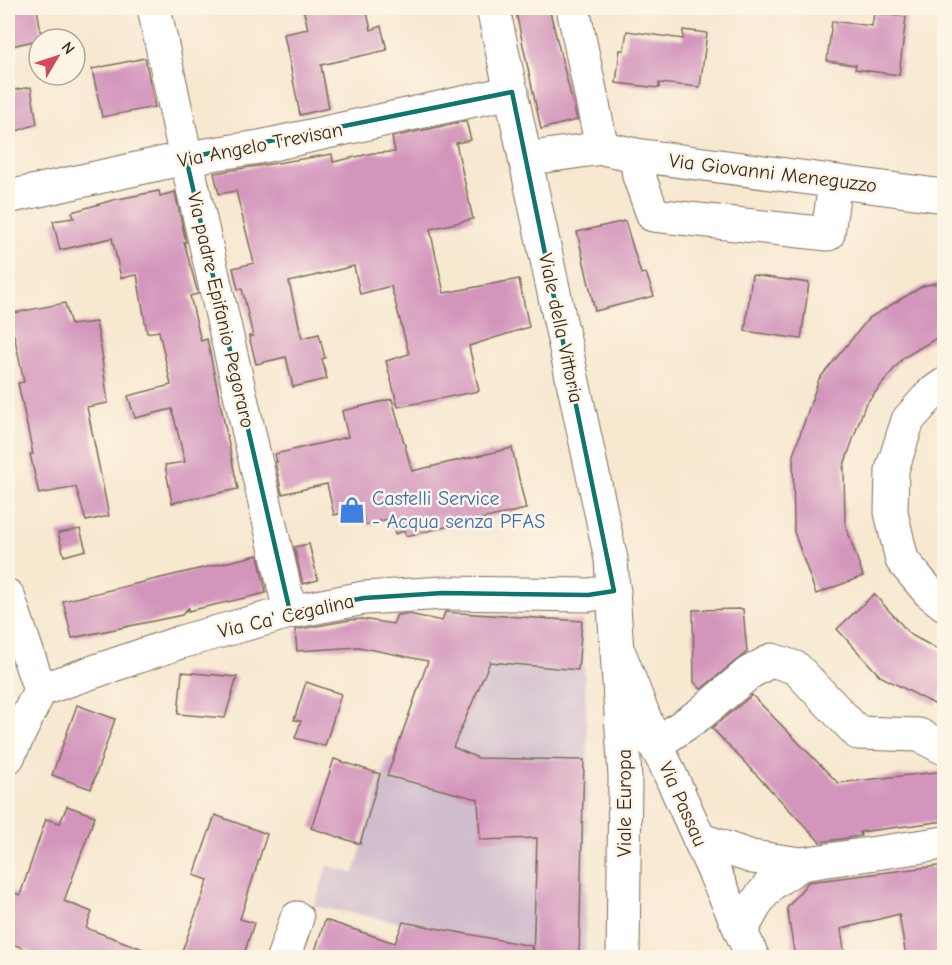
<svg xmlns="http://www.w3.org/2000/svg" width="952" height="965" viewBox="0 0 952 965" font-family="'Comic Neue',sans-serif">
<rect width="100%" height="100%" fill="#fcf5e5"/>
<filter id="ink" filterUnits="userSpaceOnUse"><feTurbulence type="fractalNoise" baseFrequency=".0167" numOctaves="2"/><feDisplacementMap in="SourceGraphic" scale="12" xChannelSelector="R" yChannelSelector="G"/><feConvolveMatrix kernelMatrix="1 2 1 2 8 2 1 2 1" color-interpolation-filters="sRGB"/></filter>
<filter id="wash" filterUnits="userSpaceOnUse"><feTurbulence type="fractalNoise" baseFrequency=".008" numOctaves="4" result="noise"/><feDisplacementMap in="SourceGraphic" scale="24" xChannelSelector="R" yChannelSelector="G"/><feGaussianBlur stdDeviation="1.35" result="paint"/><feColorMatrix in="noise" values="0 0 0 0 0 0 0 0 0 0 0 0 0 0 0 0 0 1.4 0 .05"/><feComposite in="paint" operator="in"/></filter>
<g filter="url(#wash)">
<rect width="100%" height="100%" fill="#f7e8d0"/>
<path fill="#d0bdcd" d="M446,609L472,613L582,621L588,754L585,957H389L403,923L314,906L328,865L354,874L387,758L393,757Z"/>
<g id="blocks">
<g fill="#d395bc">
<path d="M8,8H37L42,39L8,47Z"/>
<path d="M303,8H366L371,30L381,26L387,50L321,65L329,108L300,115L284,34L308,29Z"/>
<path d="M515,8H549L577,120L541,129Z"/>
<path d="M874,13L906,17L899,75L855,69L856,65L827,61L832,21L872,26Z"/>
<path d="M683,30L707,33L700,87L659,83V88L616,83L620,50H624L627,31L683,39Z"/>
<path d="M145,58L155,107L102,117L92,69Z"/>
<path d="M31,87L37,124L8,134V91Z"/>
<path d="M466,121L471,140L456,143L473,219L430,229L444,293L519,279L529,327L469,346L479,391L398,407L386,361L409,354L391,286L360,294L354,266L289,282L302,338L319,334L325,358L322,359L327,379L293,387L286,357L256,364L249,336H253L242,289H238L233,268L254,263L236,191L219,194L214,173L332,154L333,162L373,153L395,152L392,137Z"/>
<path d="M159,191L160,196L175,192L186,242H184L198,294L190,296L201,341L207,339L238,489L172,503L165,465L185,462L172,409L135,418L128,396L171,385L159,331L147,333L137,275L121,278L112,238L60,250L53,221L74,218L72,212L113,200Z"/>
<path d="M625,221L641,274L646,273L654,296L595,311L577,232Z"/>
<path d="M752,275L809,283L801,339L745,331Z"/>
<path d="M945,281V333L903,358L865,405L843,468H844L845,523L863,576L816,594L794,532L793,455L819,379L869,318L923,286Z"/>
<path d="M65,303L71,325L96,322L103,359H102L108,403L87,407L109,516L86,521L76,487L39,494L30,454H33L18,383L24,382L14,335L8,337V314Z"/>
<path d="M392,399L412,471L512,448L526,509L406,536L404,531L395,534L392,518L365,525L361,508L334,515L327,484L282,494L275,462H277L275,454L348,437L342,411Z"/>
<path d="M80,529L86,550L64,556L58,533Z"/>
<path d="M309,544L318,580L303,584L294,547Z"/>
<path d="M258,555L266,593L188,611L189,607L182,615L72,638L63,601Z"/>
<path d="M874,594L911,635L945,653V688L936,705L880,676L837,629Z"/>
<path d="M743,609L747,652L701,689L694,682L693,610Z"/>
<path d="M445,612L582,621L578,670L490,662L453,747L478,758L584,760L579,957H533L537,838L480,840L478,799L387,776L428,661L359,647L297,651L295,630L350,620L362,619L393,624L397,615L409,614L442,621Z"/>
<path d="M182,672L237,677L225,718L178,714Z"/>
<path d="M306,682L341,694L325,746L295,738L301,721L294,720Z"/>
<path d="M752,695L838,783L945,771V821L860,832L861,836L820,842L712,728Z"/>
<path d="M77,705L115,719L91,789L52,775Z"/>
<path d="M334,759L380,774L360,844L311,828Z"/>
<path d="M67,806L95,816L64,901L92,912L86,928L159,955L158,957H29L32,952L8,942V891L20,895L46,819L60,823Z"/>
<path d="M215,815L267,834L240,919L254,923L243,957H180L208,880L194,875Z"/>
<path d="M945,865V957H906L899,914L841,929L845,957H795L787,908L808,882Z"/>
<path d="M325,920L395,943L403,922L532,946L531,957H329L315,951Z"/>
</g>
</g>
</g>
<g filter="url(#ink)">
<use href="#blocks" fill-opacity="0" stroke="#7d6c5c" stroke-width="1.5"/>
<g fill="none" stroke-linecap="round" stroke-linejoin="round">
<defs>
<g id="minor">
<path d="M154,8L186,158L290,612"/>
<path d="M573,8L602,148"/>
<path d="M636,155L639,176L653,215L828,234L835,182"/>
<path d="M525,159L602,148L636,155L944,196"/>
<path d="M8,197L186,158L259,147L512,92"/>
<path d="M944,385L931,394L908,420L892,470L891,512L902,560L928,591L944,604"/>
<path d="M8,596L40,690"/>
<path d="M620,655L655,745L665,763L753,958"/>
<path d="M655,745L700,714L749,673L772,660L796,668L858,733L919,735L944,748"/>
<path d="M8,757L40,690L181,642L290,612L364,598L443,593L588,595L614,591"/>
<path d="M699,839L752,857L801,864L944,843"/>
<path d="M741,931L758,900L771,884L801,864"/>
<path d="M283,958L297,918"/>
</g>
<path id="major" d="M493,8L611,559L625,776L623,958"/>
</defs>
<use href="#minor" stroke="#7d6c5c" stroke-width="35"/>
<use href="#major" stroke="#7d6c5c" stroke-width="35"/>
<use href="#minor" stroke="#fff" stroke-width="33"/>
<use href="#major" stroke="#fff" stroke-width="33"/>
</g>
</g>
<path fill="none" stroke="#0f766e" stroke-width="4.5" stroke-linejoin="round" d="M512,92L614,591L588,595L443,593L364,598L290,612L186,158Z"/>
<defs>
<symbol id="shop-bare" viewBox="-9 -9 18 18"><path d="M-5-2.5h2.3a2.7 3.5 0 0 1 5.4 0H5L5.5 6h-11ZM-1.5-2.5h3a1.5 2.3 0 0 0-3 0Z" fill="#3f7fe0" stroke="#fcf5e5" stroke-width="2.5" paint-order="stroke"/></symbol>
</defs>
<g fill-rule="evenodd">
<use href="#shop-bare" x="333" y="491" width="38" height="38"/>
</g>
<g text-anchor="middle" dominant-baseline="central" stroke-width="5" stroke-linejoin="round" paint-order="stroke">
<g font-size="20" fill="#3b2a1e" stroke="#fcf5e5">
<text transform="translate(260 145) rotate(-11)">Via Angelo Trevisan</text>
<text transform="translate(773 173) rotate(7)">Via Giovanni Meneguzzo</text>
<text transform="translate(221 310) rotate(77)">Via padre Epifanio Pegoraro</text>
<text transform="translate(561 328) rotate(78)">Viale della Vittoria</text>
<text transform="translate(286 616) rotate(-13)">Via Ca' Cegalina</text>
<text transform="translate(624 803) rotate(-90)">Viale Europa</text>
<text transform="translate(683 804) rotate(66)">Via Passau</text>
</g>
<g font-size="20" fill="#366cbe" stroke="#fcf5e5" text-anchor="start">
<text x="372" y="498">Castelli Service<tspan x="372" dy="23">- Acqua senza PFAS</tspan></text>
</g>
</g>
<rect width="952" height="965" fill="none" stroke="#fcf5e5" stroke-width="30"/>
<g transform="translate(57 57) rotate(51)"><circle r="28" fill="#fcf5e5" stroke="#afa495" stroke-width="1.5"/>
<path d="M0-4.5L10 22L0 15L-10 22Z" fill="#d1495b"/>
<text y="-9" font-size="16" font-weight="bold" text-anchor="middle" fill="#3b2a1e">N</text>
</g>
</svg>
